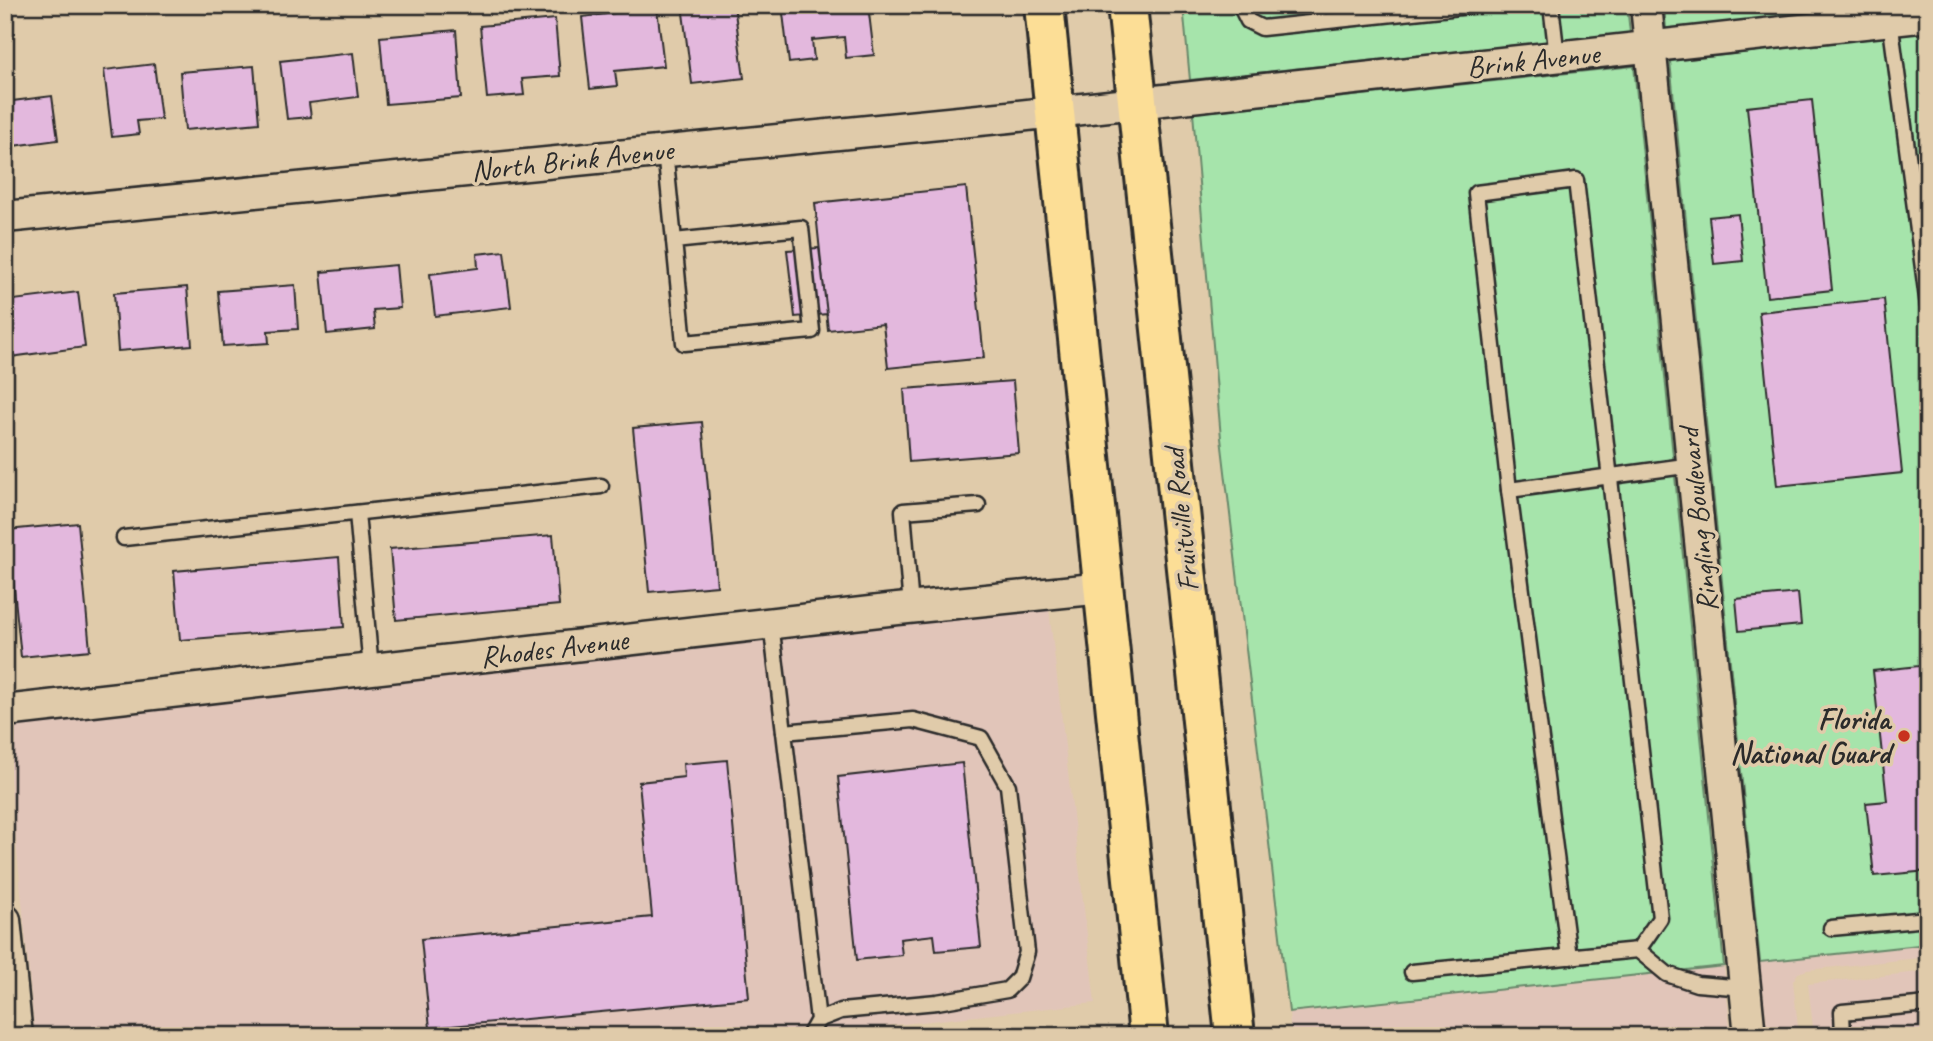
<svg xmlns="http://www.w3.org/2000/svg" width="1933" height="1041" viewBox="0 0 1933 1041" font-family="Caveat,sans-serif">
<rect width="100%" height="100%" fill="#e0cbaa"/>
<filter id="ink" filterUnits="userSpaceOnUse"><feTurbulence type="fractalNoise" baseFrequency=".0143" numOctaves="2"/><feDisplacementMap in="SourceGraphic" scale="14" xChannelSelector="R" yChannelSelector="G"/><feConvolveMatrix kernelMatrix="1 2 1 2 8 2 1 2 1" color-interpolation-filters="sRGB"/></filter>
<g filter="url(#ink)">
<g fill="#e1c5b9">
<path d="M1049,609L1095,1003L794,1036H35L5,727Z"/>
<path d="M1928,944V957L1807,970L1798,973L1793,981L1799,1036H1768L1760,962Z"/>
<path d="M1724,966L1731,1036H1291L1289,1012Z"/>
<path d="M1928,971V1036H1814L1808,984Z"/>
</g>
<g fill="#a6e4ab" stroke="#68886b" stroke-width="2">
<path d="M1183,5H1627L1630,33L1190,80Z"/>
<path d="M1664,5H1882L1666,29Z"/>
<path d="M1928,32V944L1760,962L1670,61Z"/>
<path d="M1634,66L1724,966L1289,1012L1221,438L1193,113Z"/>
</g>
<g fill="#e3b8dd" stroke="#2b2b2b" stroke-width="2">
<path d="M682,5H734L744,78L692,84Z"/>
<path d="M782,5H868L874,55L846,58L844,37L812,40L814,60L789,63Z"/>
<path d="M657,8L664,66L615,71L617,86L590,89L582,17Z"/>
<path d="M555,19L560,76L522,79L524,95L487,98L480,26Z"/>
<path d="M456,30L461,98L386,104L380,37Z"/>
<path d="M353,53L358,97L309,103L311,117L287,119L280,61Z"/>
<path d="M154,64L161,119L137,121L139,134L112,137L104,70Z"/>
<path d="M254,66L259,123L185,130L180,72Z"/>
<path d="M52,96L58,140L5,147V102Z"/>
<path d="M1812,100L1832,290L1767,297L1747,107Z"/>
<path d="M966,187L984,358L888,368L883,324L828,330L815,203Z"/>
<path d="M1738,214L1743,261L1714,264L1709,217Z"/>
<path d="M819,248L827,314L795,317L787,250Z"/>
<path d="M504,251L511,307L435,316L430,274L478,268L477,254Z"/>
<path d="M396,265L400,308L373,310L375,329L327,334L321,272Z"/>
<path d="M295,285L298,329L268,331L269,343L223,346L218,291Z"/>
<path d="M187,287L192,345L118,351L114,293Z"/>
<path d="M78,292L85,347L10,357L5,301Z"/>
<path d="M1884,299L1902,473L1777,486L1759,312Z"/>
<path d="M1013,381L1019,453L909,462L904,389Z"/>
<path d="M702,422L717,586L649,592L633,428Z"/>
<path d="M78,523L90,650L21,657L8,530Z"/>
<path d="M553,535L559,605L396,620L390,549Z"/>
<path d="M339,557L344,627L180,640L174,571Z"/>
<path d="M1798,593L1801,625L1739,631L1736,599Z"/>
<path d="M1928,665V871L1874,876L1866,803L1887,801L1873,671Z"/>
<path d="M727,760L749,998L430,1028L421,939L652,917L639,782L684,777L683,764Z"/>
<path d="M962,763L981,947L936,951L934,935L900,939L902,955L857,960L838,777Z"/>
</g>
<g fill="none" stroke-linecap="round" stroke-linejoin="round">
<defs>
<g id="service">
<path d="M1240,5L1248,21L1262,28L1479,5"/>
<path d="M1317,5L1319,22"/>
<path d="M1551,5L1557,57"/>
<path d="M1888,5L1928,306"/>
<path d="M665,151L674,241"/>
<path d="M801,228L812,331L684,343L674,241Z"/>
<path d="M1692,465L1509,490L1476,193L1576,180L1660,918L1638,950L1667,974L1697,984L1745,988"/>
<path d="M1509,490L1569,957"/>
<path d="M357,513L371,669"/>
<path d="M124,538L601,486"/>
<path d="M911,607L903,511L978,505"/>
<path d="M771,623L784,732"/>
<path d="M1831,928L1928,919"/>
<path d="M1412,972L1638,950"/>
<path d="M809,1036L818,1020L841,1011L937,1002L1007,990L1019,978L1027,952L1008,786L981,738L913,720L784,732L818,1020"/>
<path d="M1843,1036L1842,1012L1928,1004"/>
</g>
<g id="minor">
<path d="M1646,5L1750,1036"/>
<path d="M5,217L1009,117L1928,16"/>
<path d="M5,711L888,610L1103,588"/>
<path d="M5,920L17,1036"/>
</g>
<g id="primary">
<path d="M1044,5L1149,1036"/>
<path d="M1127,5L1235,1036"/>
</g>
</defs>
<use href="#service" stroke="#2b2b2b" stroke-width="19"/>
<use href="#minor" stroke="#2b2b2b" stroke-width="35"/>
<use href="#primary" stroke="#2b2b2b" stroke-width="44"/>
<use href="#service" stroke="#e0cbaa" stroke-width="14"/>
<use href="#minor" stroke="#e0cbaa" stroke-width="30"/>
<use href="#primary" stroke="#fcde96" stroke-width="38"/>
</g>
</g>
<circle fill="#c8321e" stroke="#e0cbaa" stroke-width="2.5" cx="1904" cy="736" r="7"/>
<g text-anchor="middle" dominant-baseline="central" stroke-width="7" stroke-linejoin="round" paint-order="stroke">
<g font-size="30" fill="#2b2b2b" stroke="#e0cbaa">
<text transform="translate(1533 60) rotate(-6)">Brink Avenue</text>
<text transform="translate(572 160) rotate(-6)">North Brink Avenue</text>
<text transform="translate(1181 520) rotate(-96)">Fruitville Road</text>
<text transform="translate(1698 520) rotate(-96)">Ringling Boulevard</text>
<text transform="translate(554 648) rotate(-7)">Rhodes Avenue</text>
</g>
<g font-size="30" font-weight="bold" fill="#2b2b2b" stroke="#e0cbaa" text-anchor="end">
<text x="1890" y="719">Florida<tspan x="1890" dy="34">National Guard</tspan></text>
</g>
</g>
<rect width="1933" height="1041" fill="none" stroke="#e0cbaa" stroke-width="28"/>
<rect x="14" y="14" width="1905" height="1013" fill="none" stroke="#2b2b2b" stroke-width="2.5" filter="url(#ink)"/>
</svg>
